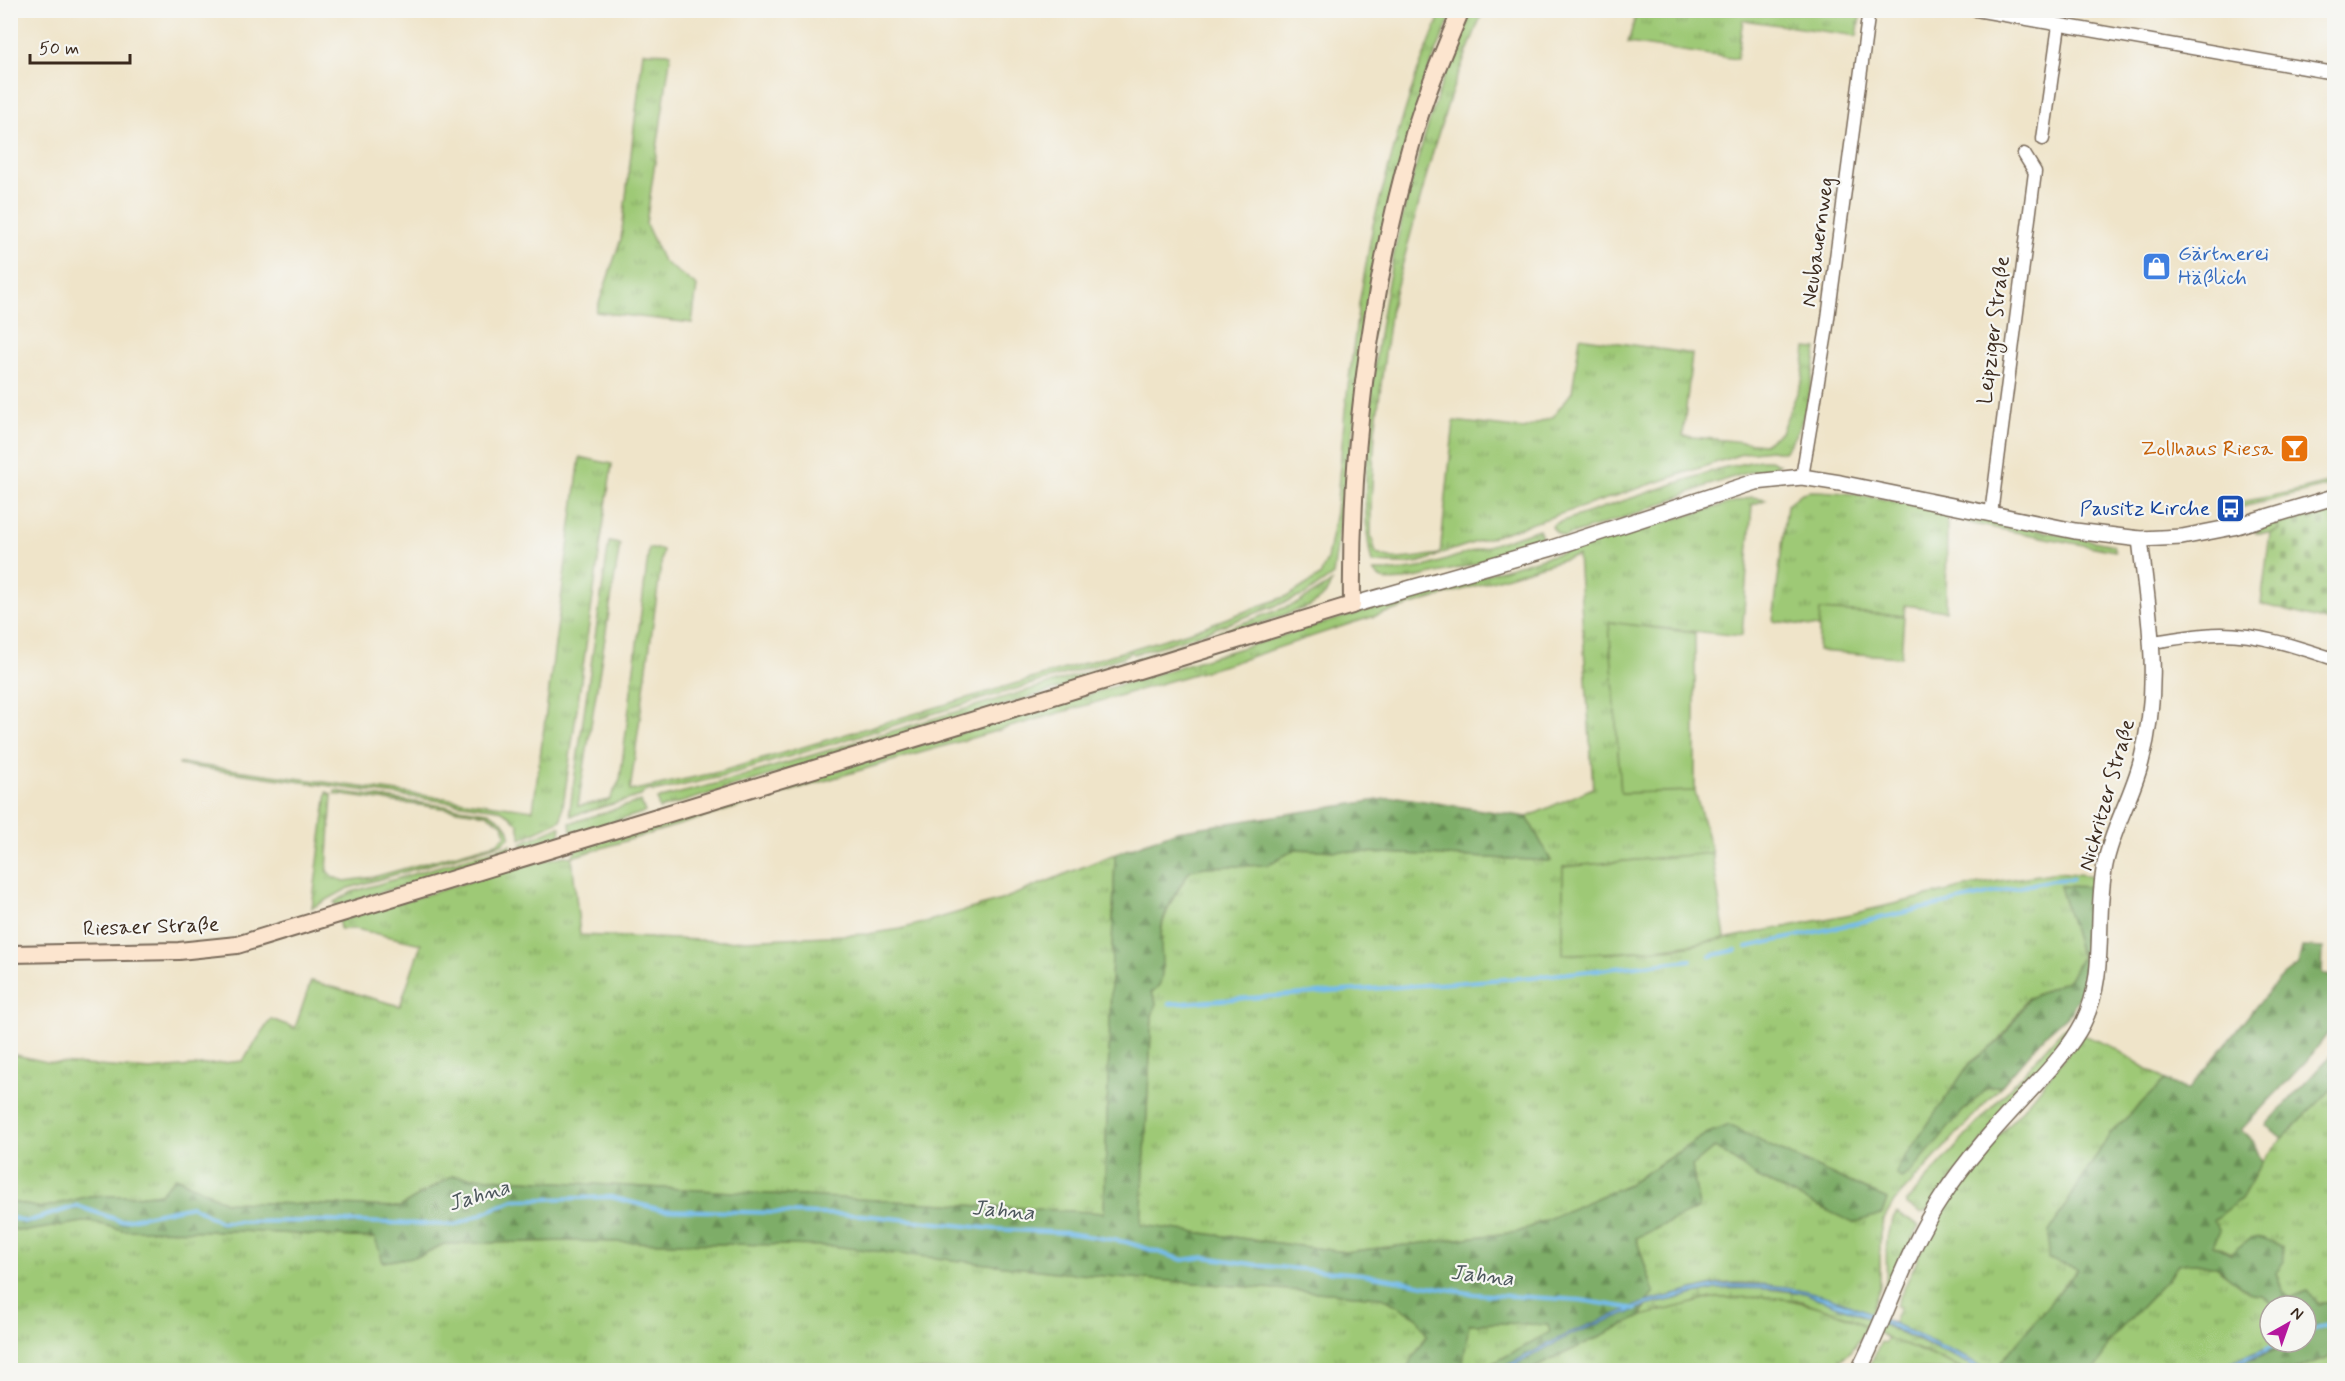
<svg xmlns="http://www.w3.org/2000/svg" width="2345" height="1381" viewBox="0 0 2345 1381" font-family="Mynerve,sans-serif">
<defs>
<pattern id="grass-tufts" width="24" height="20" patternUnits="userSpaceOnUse" patternTransform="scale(1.5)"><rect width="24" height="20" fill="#9ec976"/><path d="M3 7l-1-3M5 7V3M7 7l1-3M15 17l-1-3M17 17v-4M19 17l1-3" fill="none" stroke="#82a360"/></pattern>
<pattern id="forest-firs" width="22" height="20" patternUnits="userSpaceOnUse" patternTransform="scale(1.5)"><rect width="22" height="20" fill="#7ead67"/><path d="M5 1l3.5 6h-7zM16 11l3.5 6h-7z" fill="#688d54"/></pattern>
<pattern id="wetland-marsh" width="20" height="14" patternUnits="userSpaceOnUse" patternTransform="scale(1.5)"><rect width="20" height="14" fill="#9ec976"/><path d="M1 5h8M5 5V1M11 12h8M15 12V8" fill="none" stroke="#82a360"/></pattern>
<pattern id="cemetery-stones" width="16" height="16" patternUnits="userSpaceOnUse" patternTransform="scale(1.5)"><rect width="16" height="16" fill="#9ec976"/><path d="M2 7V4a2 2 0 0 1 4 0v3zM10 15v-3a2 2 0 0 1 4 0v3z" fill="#82a360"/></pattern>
<pattern id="water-rules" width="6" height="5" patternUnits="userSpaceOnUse" patternTransform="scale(1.5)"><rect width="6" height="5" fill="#74bcec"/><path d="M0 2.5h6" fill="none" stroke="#6099bf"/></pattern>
</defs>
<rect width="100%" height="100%" fill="#f6f6f2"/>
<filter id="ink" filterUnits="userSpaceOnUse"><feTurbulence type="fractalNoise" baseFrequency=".0167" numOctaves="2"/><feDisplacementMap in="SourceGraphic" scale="12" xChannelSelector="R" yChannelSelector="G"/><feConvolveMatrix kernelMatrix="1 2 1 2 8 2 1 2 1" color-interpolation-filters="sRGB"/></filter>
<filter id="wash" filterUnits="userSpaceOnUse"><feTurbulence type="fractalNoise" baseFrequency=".008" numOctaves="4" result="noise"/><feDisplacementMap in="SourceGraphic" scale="24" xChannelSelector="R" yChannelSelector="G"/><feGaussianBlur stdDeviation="1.35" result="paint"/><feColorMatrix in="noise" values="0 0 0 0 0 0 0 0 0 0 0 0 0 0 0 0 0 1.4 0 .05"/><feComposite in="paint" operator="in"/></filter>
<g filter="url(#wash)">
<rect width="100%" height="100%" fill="#efe4c9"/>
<g fill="url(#grass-tufts)" stroke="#6c7a4a" stroke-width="1.5">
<path d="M1442,11H1453L1426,77L1356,410L1333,575L1305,595L1294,599L1194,636L1134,654L1131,652L1123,657L721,777L653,792L652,790L644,792L641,796L571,816L570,809L609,542L620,544L578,806L609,800L620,780L649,548L663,550L630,791L719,772L1192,631L1290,595L1320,576L1327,559L1336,512L1345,410L1359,304L1373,225L1399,130L1417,73Z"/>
<path d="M1468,11H1483L1453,88L1435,144L1391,307L1375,431L1371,503V535L1376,553C1394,564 1420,556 1440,554L1454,421L1524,429L1553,417L1572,392L1580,337L1692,354L1683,436L1764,444L1781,432L1802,381L1806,348L1817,349C1810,388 1809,421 1784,452L1770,450L1745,453L1440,554C1420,567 1395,564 1372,563C1362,521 1366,480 1368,437C1377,289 1415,148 1468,11Z"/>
<path d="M1637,11V10L1861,11L1857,36L1743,20L1737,59L1628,43Z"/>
<path d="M643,52L671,53L646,224L663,261L697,286L692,323L596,312L621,239Z"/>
<path d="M580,457L612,464L561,820L521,839L518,824L509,815L498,809L179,765V763L221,768L533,810Z"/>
<path d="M1760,460H1770L1779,464L1769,469L1746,473L1709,485L1638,513L1564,537L1557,533L1552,527L1554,524L1722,468Z"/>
<path d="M2331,482V486L2225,511V505L2292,492Z"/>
<path d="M1810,491C1856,491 1902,503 1947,512L1946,611L1905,605L1904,616L1821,610L1819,627L1773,621L1787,505L1802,493Z"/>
<path d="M1751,497L1767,499L1752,505L1742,636L1610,623L1621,793L1695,791L1712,853L1563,867V954L1617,953L1677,948L1851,914L1974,885L2058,872L2095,876L2094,887L2060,886L2081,957L2069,980L2028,998L2000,1040L1969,1064L1962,1112L1987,1087L2002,1085L1894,1202L1883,1221L1880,1234V1287L1870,1314C1824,1296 1764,1276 1713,1285C1691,1290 1668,1297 1646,1302L1654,1292L1636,1238L1699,1208L1692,1166L1715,1147L1757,1177L1800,1196L1882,1214L1887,1199L1772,1147L1729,1125L1706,1134L1629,1184L1518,1232L1345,1252L1141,1225L1152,1016L1156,1003L1151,993L1162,973L1160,944L1163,922L1171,902L1190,870L1205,867L1267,865L1296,849L1551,861L1527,817L1593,788L1578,555L1352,623L1232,663L854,772L572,857L580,935L724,941L868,934L901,929L1001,900L1115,854L1104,1213L452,1176L400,1207L225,1202L176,1177L162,1193L137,1196H90L41,1208L11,1202V1054L47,1062L150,1070L243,1061L271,1019L295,1028L311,981L400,1006L421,944L356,929H340L339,921L530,863L565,856L572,857L576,849L1440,588Z"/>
<path d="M2334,505V512L2309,520L2307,515L2278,524L2279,530L2270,533H2256L2255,531L2277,521Z"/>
<path d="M1967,516L2113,545L2115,551L1963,522Z"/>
<path d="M1539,529L1542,538L1540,544L1464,567L1405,580L1387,581L1380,578L1373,571H1399L1425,567Z"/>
<path d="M1332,582L1325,595L1310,606L1137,666L1135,659L1195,640L1298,603Z"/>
<path d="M1125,661L1127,668L659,809L657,799L723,782Z"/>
<path d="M335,791L488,812C498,818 510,824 510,837L501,844L349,888L312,908L327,792L332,795L327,871L333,877L345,881L374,877L497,843L506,835L503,825L487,814L335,794Z"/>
<path d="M641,801L645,812L575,834L571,831L570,823Z"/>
<path d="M558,827H561L560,834L557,838L525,849L521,843Z"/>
<path d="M511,845V853L342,904L336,905L334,902L352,892Z"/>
<path d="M2064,1028L2072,1029L1927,1210L1921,1213L1907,1205L1906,1202Z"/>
<path d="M2083,1035L2111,1046L2165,1080L2110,1134L2079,1268L2001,1362L2009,1370H1986L1967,1358L1893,1325L1900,1307L1896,1306L1937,1216L1978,1159L2021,1111Z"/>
<path d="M2334,1087V1302C2320,1304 2292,1306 2283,1291C2280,1286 2278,1278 2276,1273L2213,1245L2212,1221L2241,1199L2262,1162L2282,1138Z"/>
<path d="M1897,1213L1919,1226L1885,1301L1881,1300C1894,1271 1877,1240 1897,1213Z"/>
<path d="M89,1221L123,1230L239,1231L376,1238L383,1262L419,1256L444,1244L567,1241L832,1246L1065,1273L1382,1297L1417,1317L1427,1335L1406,1370H11V1229L27,1231Z"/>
<path d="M2197,1263L2215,1267L2251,1294L2262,1295L2275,1306H2270V1342L2294,1343L2269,1351L2268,1347L2212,1370H2095L2101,1361L2108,1342L2167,1280L2178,1264Z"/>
<path d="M1770,1297C1805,1302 1835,1309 1866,1326L1856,1345L1831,1370H1530L1642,1316L1712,1298Z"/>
<path d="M1502,1323L1548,1325L1551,1332L1481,1370H1462L1468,1324Z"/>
<path d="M1888,1337L1966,1370H1867L1881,1342L1885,1343Z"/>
<path d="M2334,1355V1370H2294Z"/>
</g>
<g fill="url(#forest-firs)" stroke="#5c6c42" stroke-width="1.5">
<path d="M1398,797L1527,817L1551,861L1296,849L1267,865L1205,867L1190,870C1180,886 1169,902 1163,921C1157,941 1166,968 1160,983C1159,987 1154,990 1151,993L1156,1003L1152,1016L1141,1225L1345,1252L1518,1232L1629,1184L1706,1134L1729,1125L1772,1147L1887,1199L1882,1214L1853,1223L1757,1177L1715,1147L1692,1166L1699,1208L1636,1238L1654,1293L1646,1302L1642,1316L1530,1370H1481L1550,1332L1548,1325L1502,1323L1469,1324L1462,1370H1406L1427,1335L1417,1317L1382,1297L1065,1273L832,1246L567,1241L444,1244L419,1256L383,1262L375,1238L239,1231L123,1230L89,1221L27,1231L11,1229V1202L41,1208L90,1196H137L161,1193L175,1177L225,1202L400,1207L452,1176L1104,1213L1115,854L1177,831Z"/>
<path d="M2060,886L2094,887L2092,958L2084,987L2071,1012L2046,1034L2002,1085L1987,1088L1962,1112L1910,1173L1901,1178L1896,1174L1899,1166L1969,1064L2001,1040L2029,998L2069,980L2081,957Z"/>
<path d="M2302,947L2323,948L2322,973L2334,978V1025L2310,1057L2241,1130L2253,1141L2262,1162L2241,1199L2213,1221L2220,1231L2213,1245L2230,1254C2253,1236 2255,1231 2282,1247L2284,1261L2276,1273L2283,1291L2290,1298L2307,1291L2318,1304L2334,1302V1355L2294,1370H2225L2295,1342H2306V1306H2275L2262,1295L2252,1294L2215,1267L2197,1263L2178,1264L2167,1280L2108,1342L2101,1361L2095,1370H2009L2001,1362L2078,1269L2048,1259L2049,1232L2110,1134L2165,1080L2187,1090L2196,1081L2257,1005L2280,979L2298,965Z"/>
<path d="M2334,1052V1087L2282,1138L2266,1125Z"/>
</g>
<path fill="url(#wetland-marsh)" stroke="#6c7a4a" stroke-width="1.5" d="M1757,1288L1804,1293L1836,1304L1966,1362L1979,1370H1966L1918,1349L1892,1340L1847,1316L1801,1301L1770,1297L1712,1298L1642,1316L1646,1306L1715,1289Z"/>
<path fill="url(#cemetery-stones)" stroke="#6c7a4a" stroke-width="1.5" d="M2331,512H2334V623L2261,604L2270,533L2279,530L2277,525L2308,515L2310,520Z"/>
<g fill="#9ec976" stroke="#6c7a4a" stroke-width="1.5">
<path d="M1820,610L1904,616L1901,657L1818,651Z"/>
<path d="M1609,622L1695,633V791L1621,793Z"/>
<path d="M1712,853L1725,938C1669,950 1620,953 1563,954V867Z"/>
</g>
<g fill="url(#water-rules)" stroke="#587385" stroke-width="1.5">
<path d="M1736,1284C1750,1285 1764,1284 1777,1286C1838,1291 1911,1333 1967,1358L1986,1370H1979L1966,1362L1868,1317L1804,1293L1778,1289L1735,1288L1715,1289L1646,1306L1570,1335L1506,1370H1498L1569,1333L1646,1302L1715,1285Z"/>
<path d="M2268,1347L2269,1351L2225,1370H2212Z"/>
</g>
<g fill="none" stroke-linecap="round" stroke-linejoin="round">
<g stroke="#74bcec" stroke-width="4">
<path d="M1747,947L2052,880L2073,879"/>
<path d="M1710,956L1736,950"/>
<path d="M1169,1004L1532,977L1691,960"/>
<path d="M10,1217L26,1222L77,1206L121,1221L192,1206L220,1222L325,1221L456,1225L514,1200L611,1197L662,1210L862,1215L994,1229L1068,1233L1126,1242L1183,1260L1205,1257L1264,1266L1362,1274L1475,1294L1580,1300L1636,1309"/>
<path d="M2306,1332L2334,1322"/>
<path d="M2266,1349L2283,1342"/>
</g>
</g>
</g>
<g filter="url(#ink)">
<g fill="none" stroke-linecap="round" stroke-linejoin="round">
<defs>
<g id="minor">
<path d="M1976,10L2334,73"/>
<path d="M2043,139L2059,25"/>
<path d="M1802,477L1826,333L1869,10"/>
<path d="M1991,514L2035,172L2024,154"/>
<path d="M2152,642C2175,639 2199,634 2221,634C2260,634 2298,647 2334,659"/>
</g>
<g id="tertiary">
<path d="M1352,605L1552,548L1755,482L1802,477L1840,483L2075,531L2140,539L2182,537L2233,527L2334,497"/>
<path d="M1859,1370C1888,1314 1906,1250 1942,1197C1966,1160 1996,1127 2026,1095C2046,1073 2069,1050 2083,1023C2108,974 2094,917 2105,865C2112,829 2132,797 2141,762C2162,682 2149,619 2140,539"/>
</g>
<path id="secondary" d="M10,954L179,951L237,945L1352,605C1350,447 1371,286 1414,134C1426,92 1444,51 1461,10"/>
</defs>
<use href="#minor" stroke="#7a6b5a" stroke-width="15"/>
<use href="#tertiary" stroke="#7a6b5a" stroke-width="18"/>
<use href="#secondary" stroke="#7a6b5a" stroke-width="20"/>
<use href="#minor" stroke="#fff" stroke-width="12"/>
<use href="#tertiary" stroke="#fff" stroke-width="15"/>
<use href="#secondary" stroke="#fce5cf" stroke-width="16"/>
</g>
</g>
<defs>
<symbol id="shop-square" viewBox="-11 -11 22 22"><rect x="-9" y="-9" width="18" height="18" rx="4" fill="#3f7fe0" stroke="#f6f6f2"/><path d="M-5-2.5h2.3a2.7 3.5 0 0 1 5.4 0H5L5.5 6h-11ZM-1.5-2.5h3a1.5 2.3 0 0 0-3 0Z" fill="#fff"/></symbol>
<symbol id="bar-square" viewBox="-11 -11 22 22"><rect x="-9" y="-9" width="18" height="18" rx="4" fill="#e8710a" stroke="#f6f6f2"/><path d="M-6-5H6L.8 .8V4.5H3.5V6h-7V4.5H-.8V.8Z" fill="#fff"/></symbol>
<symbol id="bus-square" viewBox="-11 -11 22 22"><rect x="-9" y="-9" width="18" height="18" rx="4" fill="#1a4fb4" stroke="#f6f6f2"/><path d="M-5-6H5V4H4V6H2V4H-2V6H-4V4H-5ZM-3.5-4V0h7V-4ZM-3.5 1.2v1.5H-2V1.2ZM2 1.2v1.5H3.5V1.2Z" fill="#fff"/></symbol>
</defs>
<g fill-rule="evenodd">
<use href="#shop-square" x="2140" y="250" width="33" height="33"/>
<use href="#bar-square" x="2278" y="432" width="33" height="33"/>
<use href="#bus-square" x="2214" y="492" width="33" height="33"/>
</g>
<g text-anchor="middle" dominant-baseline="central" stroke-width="4.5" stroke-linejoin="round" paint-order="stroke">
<g font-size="21" fill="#3b2a1e" stroke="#f6f6f2">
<text transform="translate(1818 242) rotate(-82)">Neubauernweg</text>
<text transform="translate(1994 330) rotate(-83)">Leipziger Straße</text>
<text transform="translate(2107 795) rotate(-74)">Nickritzer Straße</text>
<text transform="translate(151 927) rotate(-2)">Riesaer Straße</text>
</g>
<g font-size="21" fill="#366cbe" stroke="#f6f6f2" text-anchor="start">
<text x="2178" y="254">Gärtnerei<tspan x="2178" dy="24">Häßlich</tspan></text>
</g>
<g font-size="21" fill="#c56008" stroke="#f6f6f2" text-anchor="end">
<text x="2273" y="449">Zollhaus Riesa</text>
</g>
<g font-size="21" fill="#164399" stroke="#f6f6f2" text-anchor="end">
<text x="2210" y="509">Pausitz Kirche</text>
</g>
<g font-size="22" font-style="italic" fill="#4c565c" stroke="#f6f6f2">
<text transform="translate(479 1196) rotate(-17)">Jahna</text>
<text transform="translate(1003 1211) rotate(5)">Jahna</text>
<text transform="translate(1482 1276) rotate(6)">Jahna</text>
</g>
</g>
<rect width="2345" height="1381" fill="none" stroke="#f6f6f2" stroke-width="36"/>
<g transform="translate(2288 1324) rotate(40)"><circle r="28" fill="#f6f6f2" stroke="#aba49d" stroke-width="1.5"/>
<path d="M0-4.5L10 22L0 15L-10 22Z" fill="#b5179e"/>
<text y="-9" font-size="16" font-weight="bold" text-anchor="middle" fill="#3b2a1e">N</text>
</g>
<path d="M30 54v9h100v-9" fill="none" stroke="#3b2a1e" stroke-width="3"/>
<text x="39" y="54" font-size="18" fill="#3b2a1e" stroke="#f6f6f2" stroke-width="4.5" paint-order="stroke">50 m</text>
</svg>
